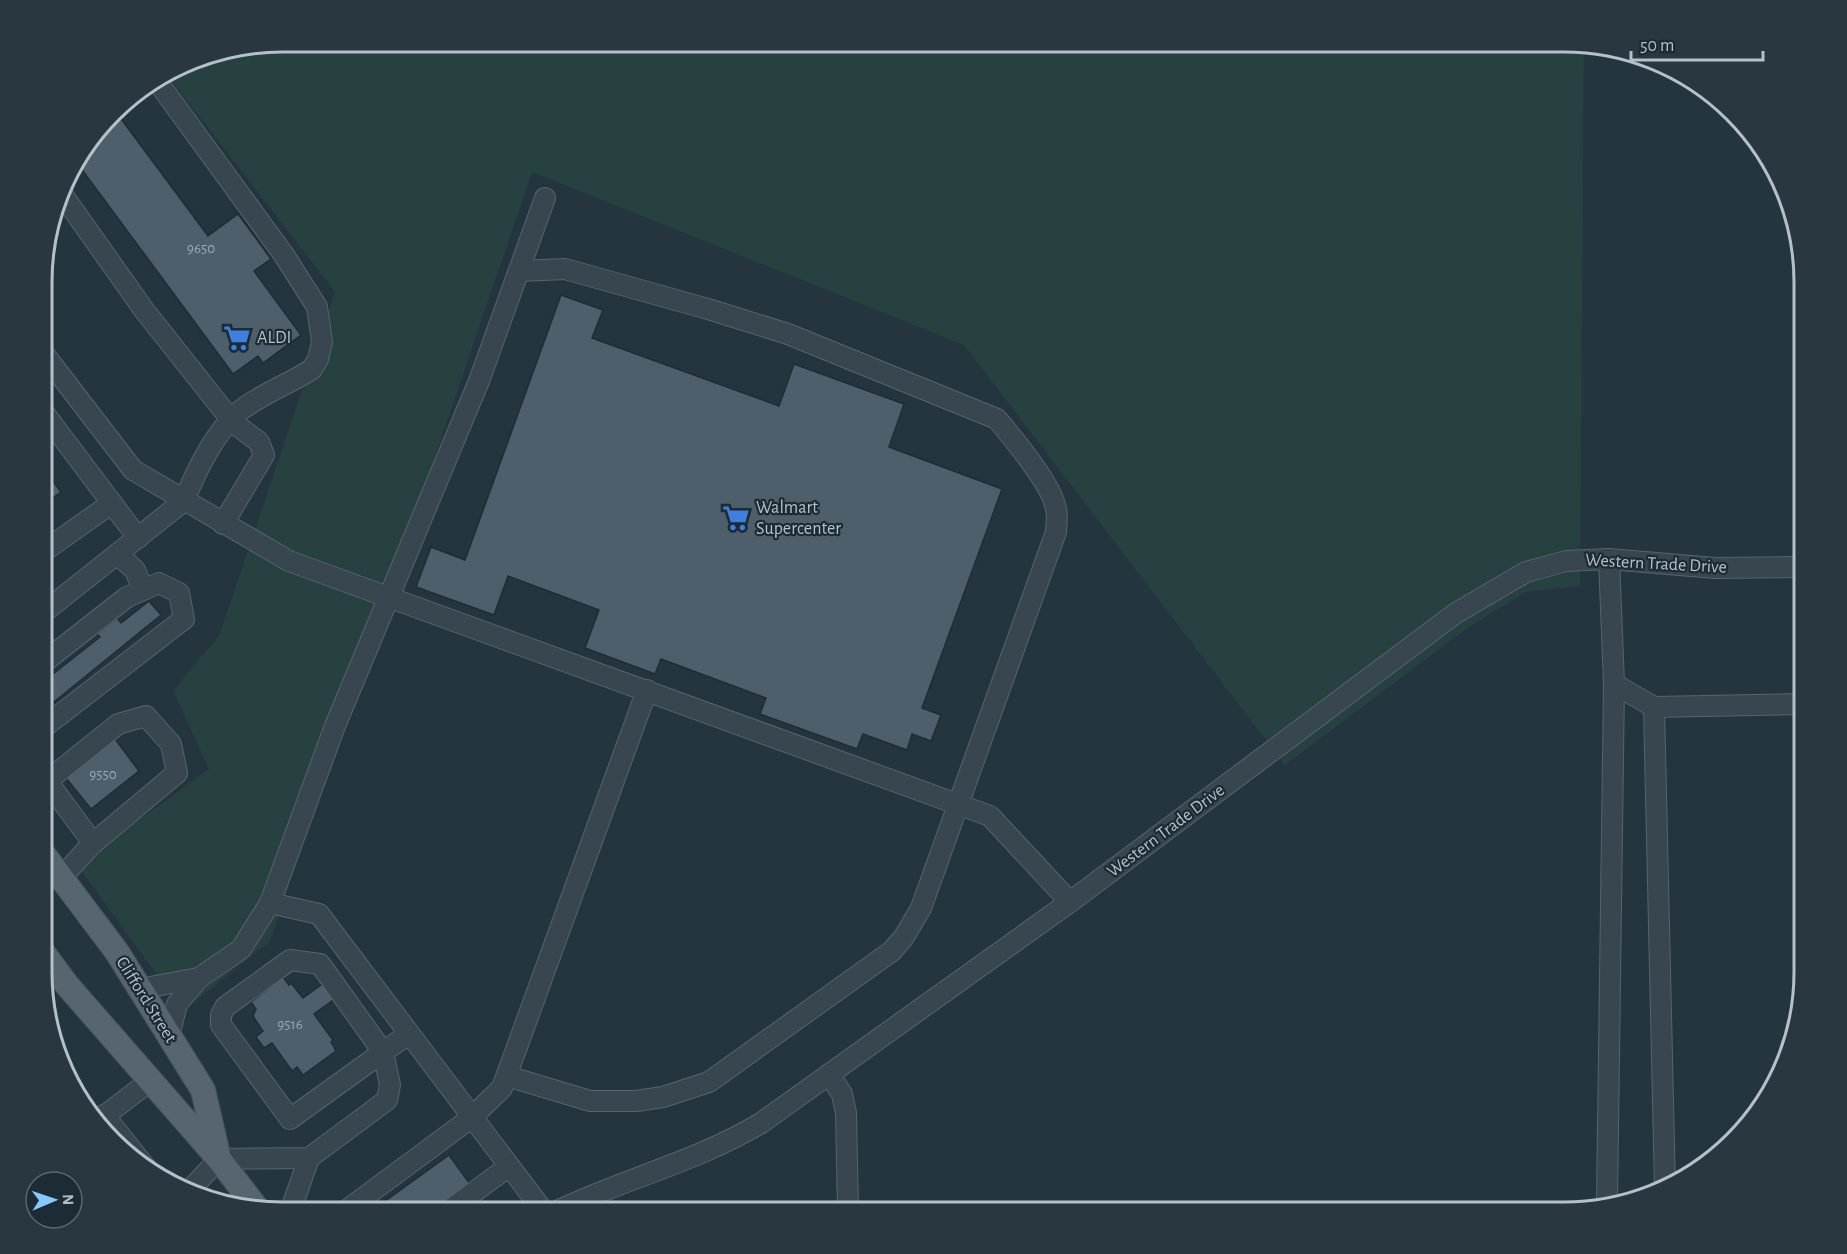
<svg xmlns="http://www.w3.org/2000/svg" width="1847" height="1254" viewBox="0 0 1847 1254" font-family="'Alegreya Sans',sans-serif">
<rect width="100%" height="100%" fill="#243540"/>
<path fill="#26413f" d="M282,42L1584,43L1580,586L1526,592L1469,627L1285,765L964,345L532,172L270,941L183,1011L77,865L209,769L173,691L219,636L335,292L167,75L191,60Z"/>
<g fill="#4c5f6b" stroke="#1f2d37" stroke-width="1.5">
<path d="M116,112L208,236L238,214L271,259L254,271L301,335L263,363L258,356L233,374L77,163Z"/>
<path d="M561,295L603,310L592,338L779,406L794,364L904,404L889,447L1002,489L922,708L941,715L931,741L912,734L907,750L863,734L857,749L760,714L766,698L661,659L655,674L585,648L599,610L508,576L494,615L416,587L431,547L465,560Z"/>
<path d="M44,469L61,492L44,504Z"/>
<path d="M149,601L161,615L44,710V681L100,637L97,634L117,618L121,623Z"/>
<path d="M115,739L139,771L91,809L66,778Z"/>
<path d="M283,977L289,985L291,983L303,998L325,982L336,998L314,1014L333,1040L331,1042L336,1051L303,1075L297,1067L292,1071L272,1043L264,1048L256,1037L263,1031L253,1016L256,1009L251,1002Z"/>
<path d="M449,1155L470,1184L431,1212H370Z"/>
</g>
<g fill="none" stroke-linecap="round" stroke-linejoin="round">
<defs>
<g id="minor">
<path d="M62,194L144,310L231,420"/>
<path d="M44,354L133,470L289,561L990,816L1070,902"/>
<path d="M44,413L138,538"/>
<path d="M223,524L264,455L259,442L231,421"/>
<path d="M44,551L112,503"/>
<path d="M117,554L135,570L143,590"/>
<path d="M44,612L184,501C196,471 212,437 236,414C258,395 288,385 312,369L318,359L322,342L317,307L284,255L157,81"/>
<path d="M44,662L127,597L159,583L179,593L184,619L44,727"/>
<path d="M1614,684L1654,707L1805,704"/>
<path d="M1654,707L1665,1189"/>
<path d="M44,777L47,781L118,724L146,716L171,744L177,773L91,845L61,878"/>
<path d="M47,781L93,843"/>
<path d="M270,903L319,914L544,1212"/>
<path d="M139,989L199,978"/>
<path d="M169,1036L177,1004L199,978L241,949L270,903L335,726L479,381L545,198"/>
<path d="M829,1074L842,1094L846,1113L848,1212"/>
<path d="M507,1076L590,1101H636L663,1097L709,1082L892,951L904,937L921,908L1056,532C1056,525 1058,516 1056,509C1053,486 1012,437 997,419L788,334L708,309L565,269L519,271"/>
<path d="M104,1115L146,1168"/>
<path d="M99,1120L150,1081"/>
<path d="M189,1191L219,1159L309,1158L387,1100L390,1085L383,1052L290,1119L221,1025V1015L225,1007L290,960L320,964L383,1052L409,1034"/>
<path d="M1607,1202L1614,684L1609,559"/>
<path d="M290,1212L309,1158"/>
<path d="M344,1212L471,1118L502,1088L647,690"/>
<path d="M447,1212L508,1167"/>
<path d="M555,1212C623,1179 696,1162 761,1123L1070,902L1456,613L1526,572L1566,561L1609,559L1715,568L1805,567"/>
</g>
<g id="major">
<path d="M44,855L117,952L203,1090L219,1159"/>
<path d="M44,954L67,985L219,1159L258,1210"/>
</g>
</defs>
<use href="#minor" stroke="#56646e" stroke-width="22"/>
<use href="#major" stroke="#44525c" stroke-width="26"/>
<use href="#minor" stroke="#384650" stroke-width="20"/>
<use href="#major" stroke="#566570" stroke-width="24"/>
</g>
<defs>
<symbol id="supermarket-bare" viewBox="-9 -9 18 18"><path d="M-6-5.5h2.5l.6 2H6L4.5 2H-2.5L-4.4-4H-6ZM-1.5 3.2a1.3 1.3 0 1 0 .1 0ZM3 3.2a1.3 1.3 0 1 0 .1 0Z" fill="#3f7fe0" stroke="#1d2b35" stroke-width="2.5" paint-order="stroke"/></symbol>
</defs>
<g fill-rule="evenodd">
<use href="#supermarket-bare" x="218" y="319" width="38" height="38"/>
<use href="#supermarket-bare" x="717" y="499" width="38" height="38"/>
</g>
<g text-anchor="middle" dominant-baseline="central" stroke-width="4.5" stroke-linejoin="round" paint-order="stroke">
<g font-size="15" fill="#9aa8b3">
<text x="201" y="248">9650</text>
<text x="103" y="774">9550</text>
<text x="290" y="1024">9516</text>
</g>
<g font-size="18" fill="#b4c1cb" stroke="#1d2b35" text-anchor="start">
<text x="257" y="338">ALDI</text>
<text x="756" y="508">Walmart<tspan x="756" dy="21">Supercenter</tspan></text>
</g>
<g font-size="18" fill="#b4c1cb" stroke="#1d2b35">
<text transform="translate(1656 564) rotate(3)">Western Trade Drive</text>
<text transform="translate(1166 831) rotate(-37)">Western Trade Drive</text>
<text transform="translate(146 1000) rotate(58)">Clifford Street</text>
</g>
</g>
<path d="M0 0H1847V1254H0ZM282 52H1564A230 230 0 0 1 1794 282V972A230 230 0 0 1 1564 1202H282A230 230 0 0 1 52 972V282A230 230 0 0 1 282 52Z" fill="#293741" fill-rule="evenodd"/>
<path fill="none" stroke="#b4c1cb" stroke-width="3" d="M282 52H1564A230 230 0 0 1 1794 282V972A230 230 0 0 1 1564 1202H282A230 230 0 0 1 52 972V282A230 230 0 0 1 282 52Z"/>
<g transform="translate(54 1200) rotate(88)"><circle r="28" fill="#1d2b35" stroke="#596771" stroke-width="1.5"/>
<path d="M0-4.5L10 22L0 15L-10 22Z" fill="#87c9fc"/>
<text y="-9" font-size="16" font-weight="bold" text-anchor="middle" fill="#b4c1cb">N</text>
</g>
<path d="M1631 51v9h132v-9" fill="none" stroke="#b4c1cb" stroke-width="3"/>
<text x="1640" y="51" font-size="18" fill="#b4c1cb" stroke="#1d2b35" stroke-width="4.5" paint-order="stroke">50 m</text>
</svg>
